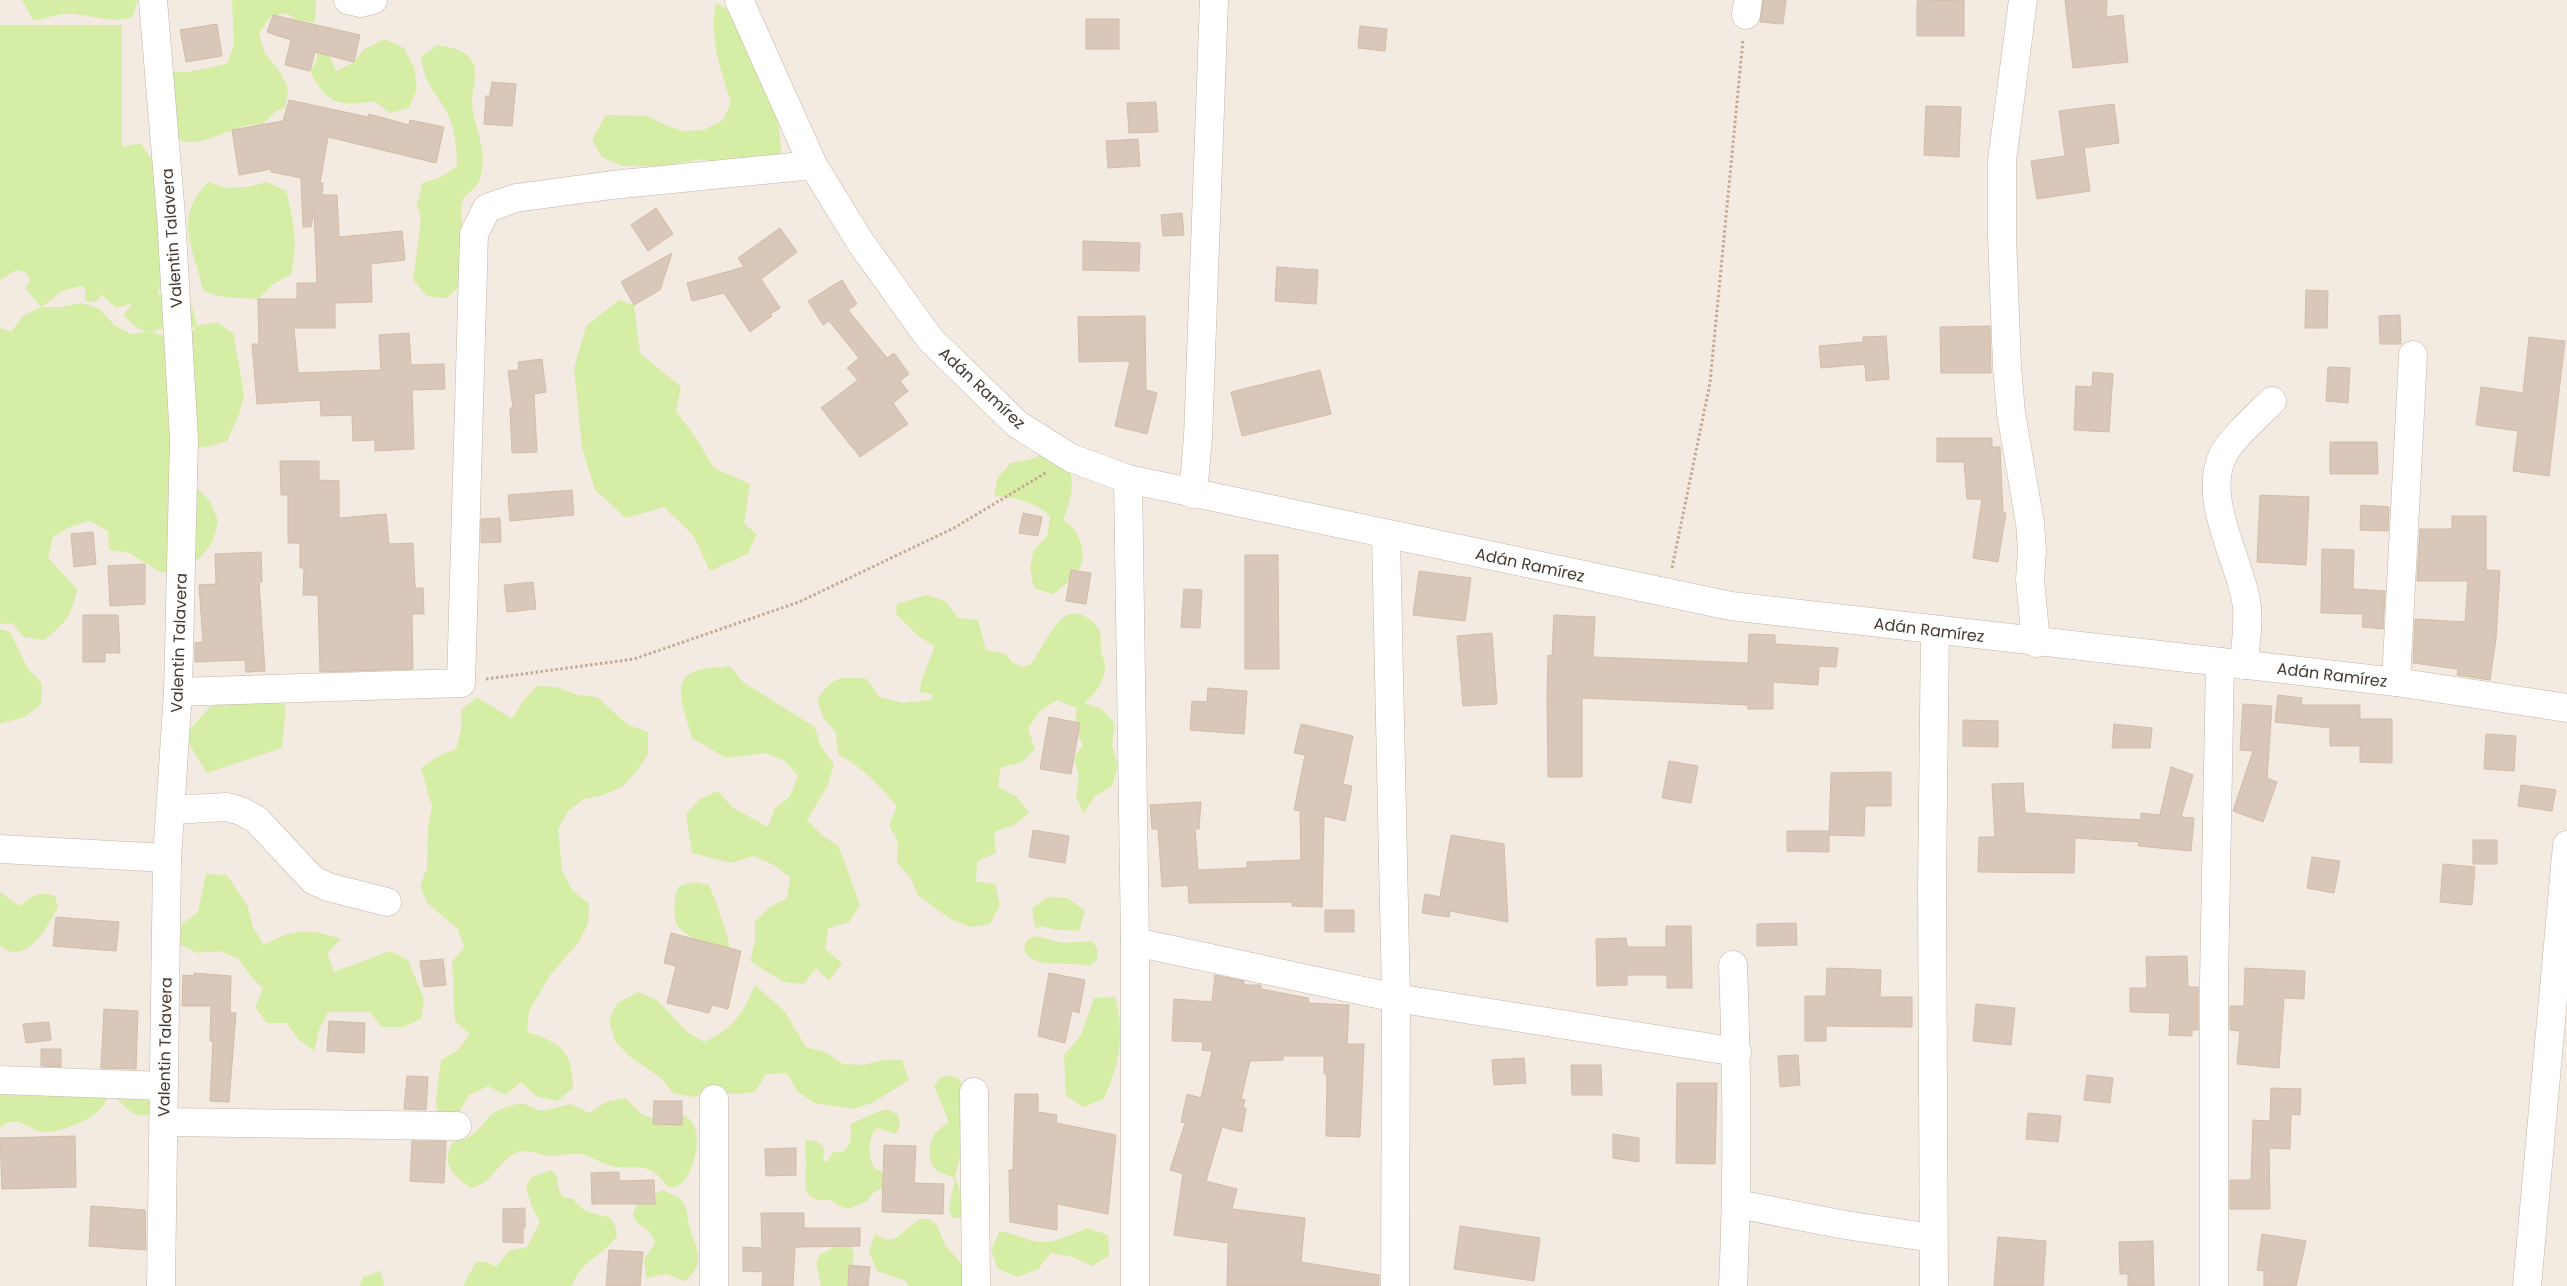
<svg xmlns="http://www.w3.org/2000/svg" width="2567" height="1286" viewBox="0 0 2567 1286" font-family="Poppins,sans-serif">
<rect width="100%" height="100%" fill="#f3ebe1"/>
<g fill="#d6eda5" fill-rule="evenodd">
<path d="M22,0H138L132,17C109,25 87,12 63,14C52,15 45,20 33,20Z"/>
<path d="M232,0H316L315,22L296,20L287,13L271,16L259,33L264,52L278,69L288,88L285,108L276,111L262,125C234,121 209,148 182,141C176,139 170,134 164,131L161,78L172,62L167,72H188L227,64L234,45Z"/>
<path d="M716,3L734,13L776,104L781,146L779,167L724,165L703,159L663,166H622L602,157L592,140L606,115L647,116L665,125L684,131L704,130L723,120L731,102C720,69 709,37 716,3Z"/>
<path d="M0,25H122V147L140,143L159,170L171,254L157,295L175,292L192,305L197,326L216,322L233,333L244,394L239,415L227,441L207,447L188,446L195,486L210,501L218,521L213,541L200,558L182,569L162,573L129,553L109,550L108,531L90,521L70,527L53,537L48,558L77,589C72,615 65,624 44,640L24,637L12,623L0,624V328L11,332L23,316L41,307L25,288L31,280L25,272L16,270L0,280ZM81,286L85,288V301L95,302L102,295L116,308L133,303L123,315L137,328L148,332L131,334L114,325L100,309L81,303L62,307H42L62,291ZM171,326L197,327L182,340L179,395L167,379L171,359L170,337L151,332Z"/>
<path d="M385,39L404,48L414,67L417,89L409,108L390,113L374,101C340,107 326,104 310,71L316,63L319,45L328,52L336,71L354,62L364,49Z"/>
<path d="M437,45C449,47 467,49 473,63C479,78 471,89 472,104C474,131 491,153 478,183C476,189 466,193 463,200C458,213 464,228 464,242C465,256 463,270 462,284L447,298L427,296L413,280L421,219L416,200L418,202L422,183L441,177L457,166C457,146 455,127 445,109C432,87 425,84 421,57Z"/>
<path d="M208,182L226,188L247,187L267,182L286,191C294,219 298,245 291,274L272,285L258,299L223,297L203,291C194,247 172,220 208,182Z"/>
<path d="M619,300L634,305L640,353L681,387L676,411L694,435L714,468L750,484L744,523L757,535L747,554L710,571L693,535L664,507L626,518L595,490L582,448L574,368L586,326Z"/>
<path d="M1050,450L1068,461C1075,485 1072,497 1063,520C1077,527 1087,549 1081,565C1076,577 1064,586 1053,594L1034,588L1030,569L1034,550L1047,536L1050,516C1031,500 1018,498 994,496L998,477L1011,463L1032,459Z"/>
<path d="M926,595L945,601L958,618L978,620L986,650L1006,654L1012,662L1022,667L1031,664C1041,650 1051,627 1064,617C1076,608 1093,618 1099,630C1102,637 1100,643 1101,650C1101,655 1105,660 1105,664C1106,679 1095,695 1084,703L1101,709L1115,723L1112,745L1118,766L1112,786L1095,796L1083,814L1076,796L1079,777L1074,758L1083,745L1074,727L1077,708L1057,700L1040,711L1028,728L1035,749L1021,763L1001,767L998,787L1017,797L1029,813L1014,825L994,832L996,853L977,861L976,881L995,884L1000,905L990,924L970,927L950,919L918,895L910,877L897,863L898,842L889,825L897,806C879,785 862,767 838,754L836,733L823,717L817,700C833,676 839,676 867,679L879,697L903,703L930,700L933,697L931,694L920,692C920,675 931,662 934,646L917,635L896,614L897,604Z"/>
<path d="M0,629L10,632L28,669L42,683L41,704L25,717L0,724Z"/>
<path d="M730,666L743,682L815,727L821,747L834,764L828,785L807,820L822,835L839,847L860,905L849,922L828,928L825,949L842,963L829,981L816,968L804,984L784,982L750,961L755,941V921L770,907L787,898L790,877L774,865L753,856L732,863L692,853L686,814L700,799L718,791L732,807L768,827L774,809L790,796L798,776L785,761L766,753L726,758L692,738C688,721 670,683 691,673C702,667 719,668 730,666Z"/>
<path d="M537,686L557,687L577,695L597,697L628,725L648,732V754L637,771L623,786L604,795L584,799L568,811L558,829L562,870L572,890L589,904L588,924L578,943L550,975L529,1011L527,1032C562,1043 572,1051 573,1088L557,1101L536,1096L521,1082L506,1095L488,1086L469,1095L458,1114L437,1112L436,1099L441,1060L458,1050L470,1034L455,1021C453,1001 454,982 452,962L464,947L458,929L428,904L420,886L427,868L428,827L432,807L421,768L438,756L456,749L461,730V710L477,697L512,719L523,701Z"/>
<path d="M246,697L286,705L282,748L207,773L184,736L210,707Z"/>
<path d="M206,874L227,875L248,907L253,928L264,945C294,928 309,928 341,939L327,953L334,972L390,951L408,960L424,999L421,1019L403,1027H382L370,1012H328L319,1030L314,1051L298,1039L287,1023H267L255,1007L263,989L250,975L238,958L219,951L197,953L179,944L182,924L198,912Z"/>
<path d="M694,882L709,885C714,896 730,939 729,948L696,943C693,936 687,935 681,930C671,920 674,897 679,886Z"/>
<path d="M0,893H5L3,894L19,906C32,897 39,890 55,896L58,907C47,928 26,967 0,946Z"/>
<path d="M1048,897L1068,898L1085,911L1079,931L1059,930L1039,926L1036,930L1032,908Z"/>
<path d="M1036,936L1062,943L1092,941L1098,950L1097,960L1089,966C1067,960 1035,971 1024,950L1027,940Z"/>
<path d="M755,985L785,1012L806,1047L827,1053L843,1064L863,1065L883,1060H902L909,1080L874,1102L854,1109L814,1103L797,1091L787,1073L766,1074L755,1092L735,1094L714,1092L694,1097L673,1093L661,1078L629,1056L615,1041L609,1021L617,1003L638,992L657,1000L687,1032L704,1042C734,1028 742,1015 755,985Z"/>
<path d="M1115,997C1125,1031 1120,1067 1103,1099L1084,1107L1066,1096L1064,1055L1081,1035L1094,998Z"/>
<path d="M0,1075L107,1094C106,1098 106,1103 104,1105C93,1120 61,1133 43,1132C26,1130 19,1112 0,1128Z"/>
<path d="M950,1075L959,1079L969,1098L966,1136L955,1176L965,1208L962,1218H952L949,1208L955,1180C949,1174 944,1175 938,1171C927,1165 928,1144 934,1135C937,1130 944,1126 949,1122L934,1086L940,1078Z"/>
<path d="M115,1096H150L153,1113C136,1121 125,1108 115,1096Z"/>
<path d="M625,1098C633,1104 639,1115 649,1117C659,1120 670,1112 680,1114C703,1119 698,1154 691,1168C686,1180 683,1186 670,1188C662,1182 657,1171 647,1169C638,1166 627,1168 617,1167C604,1165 593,1157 581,1154C571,1152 561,1156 551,1156C539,1156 529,1148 518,1152C497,1160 494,1184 471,1188C453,1177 439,1161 454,1141C473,1141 480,1126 492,1114C498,1108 514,1105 522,1103L541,1111L571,1104L589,1113L606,1102Z"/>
<path d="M889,1110L898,1115L900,1125L896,1134L877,1128C867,1139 868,1154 874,1168L883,1172L893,1184L874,1192L867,1201L849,1209L839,1206L831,1200C798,1203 806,1182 806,1160C806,1152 805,1147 806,1140L817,1141L824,1148L823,1161H828L833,1152H843L850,1144L851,1124L879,1111Z"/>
<path d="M551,1170L558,1178V1188L563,1197L573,1199C583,1213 593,1213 609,1217L615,1225L617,1236C604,1255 579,1262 572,1286H463L476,1262H487L496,1267L509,1251L527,1247L540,1222L531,1205L526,1186L532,1177Z"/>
<path d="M663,1190C668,1193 675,1196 680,1199C688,1206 687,1216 689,1225C694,1247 709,1262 685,1281L666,1274L646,1278L644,1259L655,1243C650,1229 647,1231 637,1222C622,1208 654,1195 663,1190Z"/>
<path d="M919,1219H929L937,1225L945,1245L966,1269L970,1286H909L906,1281L877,1271L869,1252L875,1234L887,1240L896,1238Z"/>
<path d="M1087,1228L1108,1235L1109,1256L1092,1266L1072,1257L1051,1253L1038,1269L1017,1277L998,1269L991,1250L999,1232C1012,1232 1018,1237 1030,1240C1050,1247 1069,1235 1087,1228Z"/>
<path d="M847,1233L854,1255L848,1286H821L816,1263L821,1254L830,1250L834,1242Z"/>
<path d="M381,1271L384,1286H360L363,1277Z"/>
</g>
<g fill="#d9c8b9" stroke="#d1bca8">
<path d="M1763,0H1786L1783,24L1760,22Z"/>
<path d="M1964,0V36H1917V1Z"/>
<path d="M2065,0H2107L2106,17L2123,15L2128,62L2073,68Z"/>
<path d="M273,15L360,35L354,62L315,52L310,71L285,65L291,40L267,32Z"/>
<rect x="1086" y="19" width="33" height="30"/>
<path d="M217,24L222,56L186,62L180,30Z"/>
<path d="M1360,26L1387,29L1385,51L1358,48Z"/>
<path d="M492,82L516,84L512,126L484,124L486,96H490Z"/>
<path d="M289,100L368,117L369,114L409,125L410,120L444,127L436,163L328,137L320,183H323L322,195H337L339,237L402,231L405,260L371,264L372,302L335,303V328H294L298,373L381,370L379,335L409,333L411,365L444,364L445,389L412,390L414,449L375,451V440L353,441L352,415L321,416L320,400L257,404L252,344H259L258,299H297V283H317L314,211L311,227H303L301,178L271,172V169L239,175L232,130L283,121Z"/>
<path d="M1156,102L1158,132L1129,133L1127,103Z"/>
<path d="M2114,104L2119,143L2084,148L2090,191L2037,199L2031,161L2065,156L2059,111Z"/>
<path d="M1926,106L1961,107L1959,157L1924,155Z"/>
<path d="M1138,139L1140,166L1108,168L1106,141Z"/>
<path d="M656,208L673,234L648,251L631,225Z"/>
<path d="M1182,213L1184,235L1163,236L1161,215Z"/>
<path d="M780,228L797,252L761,279L780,308L770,314L772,316L750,332L724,293L692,301L687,283L744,267L738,258Z"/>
<path d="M1083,241L1140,243L1139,271L1083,270Z"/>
<path d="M672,253L660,290L634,305L621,282Z"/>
<path d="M1277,267L1318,270L1316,304L1275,301Z"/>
<path d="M842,280L857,304L848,310L887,358L894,353L909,374L900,381L908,391L893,403L908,424L860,457L821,408L858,380L847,368L859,358L829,321L823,325L808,301Z"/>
<path d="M2306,290L2328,291L2327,328H2305Z"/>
<path d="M2400,315L2401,344H2380L2379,316Z"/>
<path d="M1145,316L1146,390L1157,393L1147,434L1115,426L1130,361L1079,362L1078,317Z"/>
<path d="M1990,326L1991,373H1941L1940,327Z"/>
<path d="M1886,336L1889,379L1866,381L1865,364L1821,368L1819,346L1863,342V337Z"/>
<path d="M2529,337L2565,341L2549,476L2513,471L2518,431L2476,425L2481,387L2523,393Z"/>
<path d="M542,359L546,392L534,394L537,452L512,453L510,408H513L508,371L519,370L518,362Z"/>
<path d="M2328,367L2350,368L2348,403L2326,401Z"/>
<path d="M1320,370L1331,414L1242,436L1231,392Z"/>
<path d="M2093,372L2113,374L2109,432L2074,430L2076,386L2092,387Z"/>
<path d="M1937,438H1992V447H2000L2003,513H2006L1998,562L1973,558L1982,499H1967L1964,462H1937Z"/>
<path d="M2330,442H2377L2378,474H2330Z"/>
<path d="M280,461H319V480L339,481V518L386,514L389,544L413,543L415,588H423L424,614H412L413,669L320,672L318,595H303L304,568H300V543H288V495H281Z"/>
<path d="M572,490L574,515L510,521L508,495Z"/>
<path d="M2260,495L2309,497L2306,565L2257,562Z"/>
<path d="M2361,505L2389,507L2388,531L2360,530Z"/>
<path d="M1023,513L1042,517L1038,536L1019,533Z"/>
<path d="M2452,516H2486V570L2500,571L2496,639L2490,680L2457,675L2458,669L2413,663L2415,619L2465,622L2468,581H2417L2420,529H2452Z"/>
<path d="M500,518L501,542L481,543V519Z"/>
<path d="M93,532L96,564L74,567L71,534Z"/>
<path d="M2322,549L2354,550L2353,589L2385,591L2383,629L2362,627L2363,614L2321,613Z"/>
<path d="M261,552L262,582H259L265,671L246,672L245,660L195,662V643L203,642L199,585L216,584L215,554Z"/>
<path d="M1245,555H1278L1279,669H1245Z"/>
<path d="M145,564V604L110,606L108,566Z"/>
<path d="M1071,570L1091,573L1086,604L1066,601Z"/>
<path d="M1419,571L1471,578L1465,621L1413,615Z"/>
<path d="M533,582L536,609L507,612L504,585Z"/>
<path d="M1184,589L1202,590L1200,628L1181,627Z"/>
<path d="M83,615H118L120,653H105V662H83Z"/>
<path d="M1554,615L1595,617L1593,657L1748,663L1749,634L1775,635V644L1838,648L1836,667L1819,666L1818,685L1773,682V709H1748V705L1582,698V777H1548L1547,697L1548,655L1552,656Z"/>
<path d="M1492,633L1497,704L1463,706L1457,636Z"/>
<path d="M1208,688L1247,691L1244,734L1190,730L1192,701L1207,702Z"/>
<path d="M2278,695L2302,698L2301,705H2360V719H2392V763L2360,762V746H2330V728L2275,722Z"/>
<path d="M2243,704L2272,706L2267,778L2277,782L2263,822L2233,811L2253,751L2240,750Z"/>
<path d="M1049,717L1080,723L1071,774L1040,769Z"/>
<path d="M1963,720L1998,721V747L1963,746Z"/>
<path d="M1301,724L1353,736L1343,784L1352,786L1345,821L1324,816L1322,907L1292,906V902L1189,903L1188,885L1162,887L1158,829H1152L1150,805L1201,802L1199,829H1195L1198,870L1247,868V862L1301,860L1300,811L1294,810L1305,755L1294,753Z"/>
<path d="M2114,724L2152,728L2150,748H2112Z"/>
<path d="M2486,734L2516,736L2514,771L2484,769Z"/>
<path d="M1669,761L1698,766L1691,803L1662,798Z"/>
<path d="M2171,767L2193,775L2181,817L2194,818L2191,851L2138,846L2139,842L2075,838L2074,873L1978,872L1979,837H1995L1992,784L2023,783L2025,813L2141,820V813L2160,815Z"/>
<path d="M1891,772V806H1865L1864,836L1829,835L1831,773Z"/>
<path d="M2521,785L2556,790L2552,811L2518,806Z"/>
<path d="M1033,830L1069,836L1065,863L1029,857Z"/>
<path d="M1787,831H1829V852L1787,851Z"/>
<path d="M1451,835L1504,844L1508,922L1450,911L1449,917L1422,913L1425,894L1440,897Z"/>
<rect x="2473" y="840" width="24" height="24"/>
<path d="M2312,857L2340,861L2334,893L2307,888Z"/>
<path d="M2443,864L2475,867L2472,905L2440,902Z"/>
<rect x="1325" y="910" width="29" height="22"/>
<path d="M56,917L119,922L116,951L53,946Z"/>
<path d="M1796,923L1797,945L1757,946V924Z"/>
<path d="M1666,926H1691L1692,988H1667V975H1627V985L1597,986L1596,939L1626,938L1627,947H1666Z"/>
<path d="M671,933L741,951L728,1009L712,1005L709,1013L667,1003L676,966L664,963Z"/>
<path d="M2187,956L2188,987H2198V1030H2192V1036L2169,1035L2170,1013L2130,1012V988H2147L2146,957Z"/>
<path d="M443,959L446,985L424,987L420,961Z"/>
<path d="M1827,968L1881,970L1880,997H1912V1027L1826,1026V1041H1805V996H1826Z"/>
<path d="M2245,968L2305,971L2304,999L2284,998L2279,1068L2237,1064L2240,1031L2230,1030V1006H2244Z"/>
<path d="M194,973L231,976L230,1013H236L229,1102L210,1101L213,1041H210L211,1006H182L183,975L194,976Z"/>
<path d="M1049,973L1085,980L1079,1013L1072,1011L1065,1043L1038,1036Z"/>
<path d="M1215,975L1244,981V985H1261V989L1308,998L1309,1003L1349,1005L1347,1044H1364L1360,1137L1326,1136L1327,1074H1324V1056H1283V1060L1250,1061L1241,1099L1245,1100L1243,1108H1246L1242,1132L1222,1127L1206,1181L1237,1189L1232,1209L1305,1218L1301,1262L1379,1275V1286H1227L1228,1243L1174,1235L1183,1174L1170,1170L1185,1123L1181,1122L1187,1094L1201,1098L1212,1051L1202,1050L1203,1042L1172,1041L1174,999L1212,1002Z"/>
<path d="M1976,1004L2015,1008L2011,1045L1973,1041Z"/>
<path d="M104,1009L138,1011L136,1069L101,1068Z"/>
<path d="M329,1021L365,1023L364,1053L327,1051Z"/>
<path d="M49,1022L51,1040L26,1043L23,1024Z"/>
<path d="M41,1049H61V1067L41,1066Z"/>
<path d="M1798,1055L1800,1085L1780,1087L1778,1056Z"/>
<path d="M1524,1058L1526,1083L1494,1085L1492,1060Z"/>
<path d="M1571,1065H1601L1602,1095H1572Z"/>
<path d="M2087,1075L2113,1078L2110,1103L2084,1100Z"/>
<path d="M407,1076L428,1077L426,1110L404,1109Z"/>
<path d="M1677,1083H1717L1715,1164L1676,1163Z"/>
<path d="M2271,1088L2301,1089L2300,1115L2291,1114L2290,1149L2269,1148L2270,1209H2230V1180H2251L2253,1120L2270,1121Z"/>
<path d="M1015,1094H1038V1112L1057,1115L1056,1123L1116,1135L1108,1214L1057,1204V1230L1010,1222L1009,1170H1013Z"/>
<path d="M654,1101H682V1125L653,1124Z"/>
<path d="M2028,1113L2061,1116L2058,1142L2026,1139Z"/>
<path d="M1613,1134L1639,1138V1162L1613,1158Z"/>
<path d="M75,1136L76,1187L2,1189L0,1138Z"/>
<path d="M412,1141H446L444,1183L410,1181Z"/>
<path d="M884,1145L916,1146L914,1183L944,1184L943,1214L882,1212Z"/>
<path d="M796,1148V1175L766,1176L765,1149Z"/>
<path d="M619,1172V1181L654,1180L655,1204H592L591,1173Z"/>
<path d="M91,1206L145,1210L146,1250L89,1246Z"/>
<path d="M525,1208V1228H523V1243L503,1242V1209Z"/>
<path d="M761,1213H804V1228H860V1246L795,1247L793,1286H762L763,1272L743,1271V1247L762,1248Z"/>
<path d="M1460,1226L1540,1238L1534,1281L1454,1269Z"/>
<path d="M2262,1234L2306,1241L2296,1286H2264V1271L2257,1270Z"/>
<path d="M1998,1237L2046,1241L2043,1286H1994Z"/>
<path d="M2153,1241L2154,1286H2128V1274H2120L2119,1242Z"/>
<path d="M609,1250L643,1252L640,1286H606Z"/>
<path d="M849,1265L870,1267L868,1286H848Z"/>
</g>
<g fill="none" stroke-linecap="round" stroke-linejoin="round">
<defs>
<g id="minor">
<path d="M153,0L171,216L184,439L178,692L167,858L161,1286"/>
<path d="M348,0L361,3L373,0"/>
<path d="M739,0L813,165L861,243L930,339L1017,424L1071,458L1128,479L1731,606L2396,682L2567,708"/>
<path d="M2023,0L2002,161V236L2007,366L2011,413L2030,523L2032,550L2030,579L2036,643"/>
<path d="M1746,15L1748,0"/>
<path d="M1128,479L1135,942V1286"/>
<path d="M1193,494L1198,437L1214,0"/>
<path d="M1386,535L1396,998L1395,1286"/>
<path d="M2244,665C2245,644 2250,620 2246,600C2238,557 2202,498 2223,455C2230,440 2259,414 2272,401"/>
<path d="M2396,682L2413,355"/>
<path d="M178,692L461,683L474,234L487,208L516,198L612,185L813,165"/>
<path d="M171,810L227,807L241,811L257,820L313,880L328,887L387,902"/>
<path d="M0,849L167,858"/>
<path d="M1135,942L1396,998L1737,1052"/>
<path d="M0,1080L164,1086"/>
<path d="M974,1092L976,1286"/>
<path d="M163,1122L457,1126"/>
<path d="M1737,1204L1845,1225L1933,1238"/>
<path d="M714,1286V1099"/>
<path d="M1733,1286C1738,1179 1737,1072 1733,965"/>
<path d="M1934,1286L1932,886L1935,631"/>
<path d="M2214,1286V981L2220,662"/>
<path d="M2527,1286L2567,845"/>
</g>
</defs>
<use href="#minor" stroke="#c2b5a6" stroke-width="29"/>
<g stroke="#c3ab93" stroke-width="3" stroke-dasharray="2.5 2.5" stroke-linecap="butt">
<path d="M1672,568L1710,383L1743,40"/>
<path d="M486,679L634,659L799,602L954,528L1047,472"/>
</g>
<use href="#minor" stroke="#fff" stroke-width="28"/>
</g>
<g text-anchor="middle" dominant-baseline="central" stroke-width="4" stroke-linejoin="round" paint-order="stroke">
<g font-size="16" fill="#453b32" stroke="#fff">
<text transform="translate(172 238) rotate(-94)">Valentin Talavera</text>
<text transform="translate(982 388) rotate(43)">Adán Ramírez</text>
<text transform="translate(1530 565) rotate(12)">Adán Ramírez</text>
<text transform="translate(1929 630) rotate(7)">Adán Ramírez</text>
<text transform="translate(179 643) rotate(-88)">Valentin Talavera</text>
<text transform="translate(2332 675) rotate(7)">Adán Ramírez</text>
<text transform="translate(165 1047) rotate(-89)">Valentin Talavera</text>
</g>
</g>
</svg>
